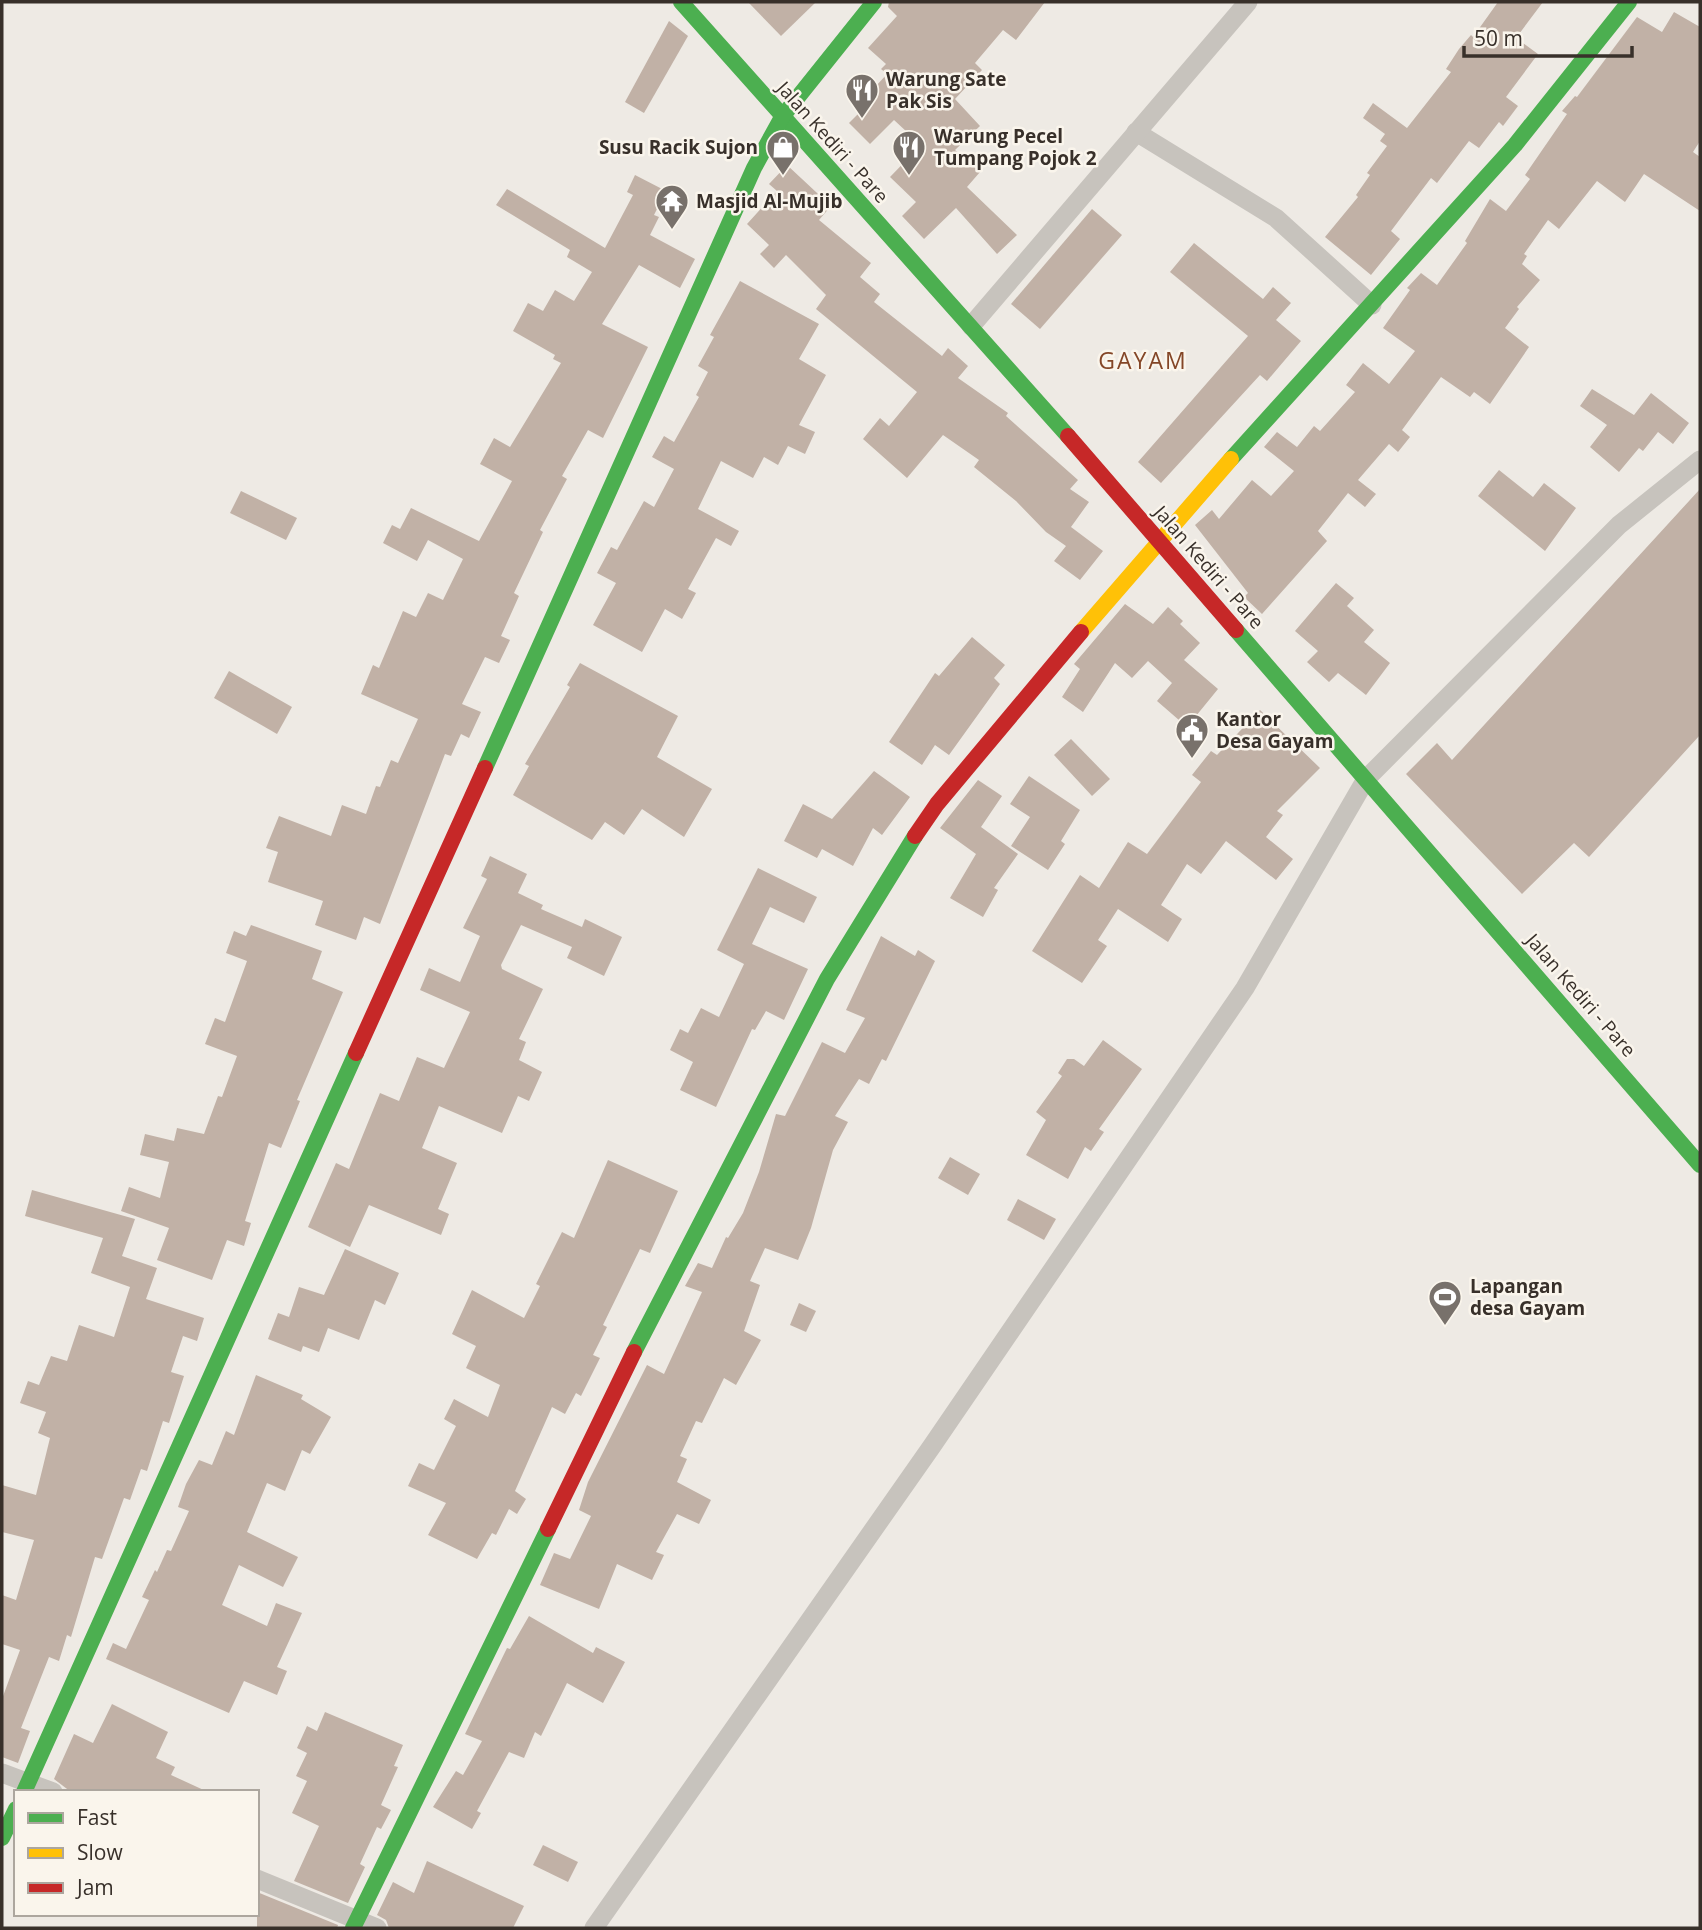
<svg xmlns="http://www.w3.org/2000/svg" width="1702" height="1930" viewBox="0 0 1702 1930" font-family="'Open Sans',sans-serif">
<rect width="100%" height="100%" fill="#eeeae4"/>
<g fill="#c1b1a6">
<path d="M748,2H816L781,36Z"/>
<path d="M889,2H1045L1016,40L1003,30L975,63L982,70L955,99L980,126L955,150L980,172L967,187L1017,235L997,254L956,208L924,239L902,216L916,202L890,177L921,145L894,120L870,144L849,123L870,102L865,98L887,74L881,69L886,64L868,48L897,16L888,7Z"/>
<path d="M1498,2H1543L1516,38L1538,54L1506,97L1518,106L1503,126L1499,122L1479,148L1469,141L1437,183L1431,178L1391,231L1400,239L1371,275L1325,237L1358,197L1356,195L1370,175L1367,173L1387,146L1380,141L1385,134L1363,118L1373,103L1407,128L1451,72L1446,69L1459,49L1471,35L1473,37Z"/>
<path d="M1674,12L1700,27V141L1693,152L1700,157V211L1644,174L1625,202L1597,181L1559,229L1548,220L1524,254L1527,256L1522,264L1540,280L1517,307L1519,309L1505,328L1529,347L1490,404L1474,392L1470,397L1441,377L1402,430L1410,437L1398,452L1389,444L1358,480L1376,494L1365,507L1348,493L1318,531L1327,541L1262,614L1244,597L1248,593L1195,525L1212,510L1219,519L1252,480L1271,496L1294,471L1264,447L1277,432L1297,447L1314,426L1320,431L1355,392L1346,385L1363,363L1389,384L1415,351L1383,328L1410,290L1407,288L1421,273L1437,285L1467,243L1465,241L1490,199L1506,211L1530,179L1525,175L1567,114L1562,111L1575,96L1577,97L1637,17L1662,32Z"/>
<path d="M669,21L688,36L644,113L625,102Z"/>
<path d="M787,165L831,206L819,220L871,263L860,277L880,294L874,302L942,356L948,348L968,366L958,378L1008,413L1006,416L1078,480L1070,489L1089,502L1071,527L1103,551L1080,580L1054,561L1066,546L1046,532L1016,501L974,467L979,460L943,435L907,478L863,439L880,418L889,426L917,392L816,309L826,295L786,255L774,268L760,254L769,245L747,224L777,191L769,184Z"/>
<path d="M635,175L666,191L654,215L659,217L650,235L695,259L680,288L639,265L602,324L648,347L603,438L588,430L562,476L567,479L540,530L543,532L514,593L519,596L501,636L510,640L499,663L485,657L462,704L481,712L469,738L461,734L451,756L445,754L380,924L364,917L356,940L315,925L323,901L268,882L278,852L266,848L279,816L331,836L342,805L366,814L376,786L380,787L391,760L398,763L418,719L361,694L373,665L379,668L403,611L416,617L428,593L443,600L463,559L428,540L417,561L383,543L392,525L400,529L411,508L479,541L512,481L480,464L494,438L510,447L561,363L553,359L555,355L513,331L528,303L543,311L555,290L574,301L592,272L567,257L570,250L496,205L507,189L605,248L633,195L627,192Z"/>
<path d="M1092,209L1122,235L1040,329L1011,304Z"/>
<path d="M1194,243L1263,299L1273,287L1291,303L1276,320L1301,341L1267,381L1260,375L1161,483L1138,462L1248,336L1170,272Z"/>
<path d="M740,281L819,324L799,359L826,375L799,425L815,432L805,454L788,446L778,465L764,457L753,478L721,461L698,509L739,531L731,546L716,538L688,589L696,593L682,619L665,609L642,652L593,625L616,583L597,573L611,547L617,550L644,501L654,507L674,469L652,457L664,436L674,442L699,397L696,395L708,372L698,366L714,337L710,335Z"/>
<path d="M1592,389L1634,415L1651,393L1689,423L1673,444L1658,432L1643,451L1639,448L1619,472L1590,447L1607,425L1580,406Z"/>
<path d="M1499,470L1533,497L1544,483L1576,508L1545,551L1478,496Z"/>
<path d="M1700,489V735L1589,857L1574,843L1522,894L1406,774L1437,743L1452,760Z"/>
<path d="M241,491L297,518L286,540L230,513Z"/>
<path d="M1336,583L1354,598L1347,606L1374,630L1364,642L1390,663L1366,695L1338,673L1329,682L1307,662L1318,651L1295,631Z"/>
<path d="M1125,604L1153,624L1168,607L1183,621L1180,624L1200,643L1184,660L1218,689L1187,727L1157,701L1172,683L1148,661L1132,678L1115,663L1083,712L1062,697L1080,669L1074,664Z"/>
<path d="M972,637L1005,665L994,678L1000,684L949,755L935,745L922,765L889,742L935,673L939,676Z"/>
<path d="M580,663L678,716L657,757L712,789L684,837L642,809L624,835L605,822L592,840L513,795L529,766L525,764L570,687L567,685Z"/>
<path d="M229,671L292,707L277,734L214,698Z"/>
<path d="M1260,710L1320,768L1277,811L1283,815L1266,837L1293,859L1276,880L1226,841L1201,874L1187,864L1161,905L1182,919L1168,942L1118,909L1098,940L1107,946L1082,983L1032,951L1080,875L1099,888L1128,842L1147,854L1201,782L1192,775L1211,751L1217,755Z"/>
<path d="M1071,739L1110,779L1092,796L1054,755Z"/>
<path d="M874,771L910,797L882,835L873,828L853,866L822,849L817,858L784,841L803,804L832,819Z"/>
<path d="M1029,776L1080,810L1061,841L1065,844L1048,870L1011,846L1030,817L1010,804Z"/>
<path d="M978,780L1002,796L981,827L1018,854L994,888L998,890L983,917L950,898L976,854L940,828Z"/>
<path d="M490,856L527,874L518,893L543,905L541,909L582,927L585,919L622,937L604,976L567,958L572,947L521,925L501,965L502,969L543,989L519,1039L526,1042L519,1060L542,1072L529,1101L518,1096L502,1133L439,1106L422,1148L457,1163L438,1209L449,1214L441,1235L369,1205L350,1247L308,1227L336,1163L349,1169L380,1093L399,1101L417,1057L444,1068L470,1012L420,990L429,968L460,982L480,936L463,928L487,879L481,876Z"/>
<path d="M758,868L817,897L804,923L770,907L752,944L808,969L784,1020L766,1011L755,1030L752,1029L716,1107L680,1090L693,1062L670,1050L680,1029L688,1033L701,1008L719,1017L744,964L717,950Z"/>
<path d="M251,925L322,951L312,979L343,992L297,1100L300,1101L281,1148L269,1143L245,1221L251,1223L244,1246L227,1240L212,1280L157,1260L169,1228L121,1211L129,1187L160,1198L169,1162L140,1155L145,1134L174,1141L177,1128L204,1134L218,1096L222,1097L237,1056L205,1044L215,1018L225,1022L247,961L226,953L234,931L246,936Z"/>
<path d="M881,936L915,956L918,950L935,961L886,1061L882,1059L869,1084L859,1079L835,1116L848,1122L833,1150L811,1228L798,1260L765,1248L750,1281L760,1285L744,1331L761,1340L736,1385L724,1378L702,1423L696,1421L680,1456L687,1459L677,1482L711,1500L699,1524L677,1514L656,1552L664,1555L652,1580L617,1564L599,1609L540,1585L554,1553L570,1559L591,1516L579,1510L588,1482L647,1365L664,1374L702,1292L685,1286L698,1263L712,1268L726,1237L728,1238L743,1213L759,1172L776,1114L785,1116L822,1042L845,1053L865,1018L846,1010Z"/>
<path d="M1103,1040L1142,1069L1099,1129L1104,1132L1091,1151L1085,1147L1068,1179L1026,1155L1046,1120L1036,1112L1062,1076L1058,1073L1067,1059H1074L1084,1066Z"/>
<path d="M950,1157L980,1174L968,1195L938,1178Z"/>
<path d="M608,1160L678,1191L650,1253L640,1249L603,1325L607,1327L593,1355L600,1358L581,1396L576,1393L565,1414L552,1407L515,1491L526,1499L517,1514L509,1509L496,1535L492,1533L477,1559L428,1535L446,1503L408,1486L419,1463L434,1470L456,1426L444,1419L454,1399L488,1417L500,1385L466,1368L476,1346L452,1334L472,1290L524,1318L540,1286L536,1284L562,1232L574,1238Z"/>
<path d="M32,1190L135,1219L122,1256L157,1268L146,1299L204,1318L197,1341L183,1336L171,1372L184,1376L169,1423L163,1421L147,1471L141,1469L130,1500L124,1498L102,1559L95,1557L71,1637L67,1635L59,1661L49,1657L21,1728L30,1731L18,1763L2,1757V1699L20,1650L2,1644V1595L16,1600L34,1540L2,1532V1485L36,1495L50,1438L38,1433L46,1412L20,1403L28,1381L39,1385L51,1356L67,1361L79,1325L114,1337L130,1287L91,1273L103,1238L25,1216Z"/>
<path d="M1018,1199L1056,1219L1044,1240L1007,1220Z"/>
<path d="M345,1249L399,1273L385,1305L375,1300L359,1340L328,1328L319,1352L303,1346L301,1352L268,1339L278,1313L289,1317L299,1287L324,1295Z"/>
<path d="M799,1303L816,1311L806,1332L790,1325Z"/>
<path d="M256,1375L303,1395L301,1399L331,1417L310,1454L302,1450L285,1491L267,1483L247,1532L298,1557L283,1587L239,1565L222,1605L267,1626L276,1603L302,1613L277,1667L287,1671L277,1695L244,1681L229,1713L106,1659L113,1643L126,1649L149,1600L142,1597L155,1570L157,1572L167,1550L171,1551L189,1511L178,1507L186,1484L199,1460L212,1465L226,1431L234,1435Z"/>
<path d="M529,1616L593,1653L596,1647L625,1662L603,1703L567,1683L541,1736L535,1732L524,1758L509,1752L477,1811L481,1813L472,1829L433,1807L456,1771L463,1775L482,1741L465,1734L507,1648L510,1649Z"/>
<path d="M112,1704L168,1732L156,1758L175,1767L171,1775L208,1792H71L54,1779L74,1734L93,1743Z"/>
<path d="M325,1712L403,1745L394,1766L398,1767L381,1805L391,1810L381,1829L377,1827L360,1864L365,1867L348,1903L294,1881L319,1826L292,1813L307,1781L296,1776L307,1753L297,1748L307,1726L317,1731Z"/>
<path d="M543,1845L578,1862L568,1882L533,1865Z"/>
<path d="M427,1861L524,1906L513,1928H389L386,1920L377,1915L393,1882L414,1893Z"/>
<path d="M257,1892L338,1925L337,1928H257Z"/>
</g>
<g fill="none" stroke-linecap="round" stroke-linejoin="round">
<g stroke="#c7c3bd" stroke-width="19">
<path d="M1136,132L1276,218L1372,305"/>
<path d="M971,326L1248,2"/>
<path d="M2,1773L53,1792"/>
<path d="M257,1879L377,1928"/>
<path d="M594,1928L932,1446L1245,988L1366,779L1619,525L1700,460"/>
</g>
<g stroke="#4caf50" stroke-width="16">
<path d="M681,2L1068,436"/>
<path d="M1231,459L1515,145L1629,2"/>
<path d="M1236,630L1700,1165"/>
<path d="M485,768L754,168L782,117L874,2"/>
<path d="M634,1352L827,979L915,836"/>
<path d="M24,1792L356,1053"/>
<path d="M2,1838L16,1809"/>
<path d="M353,1928L548,1529"/>
</g>
<path stroke="#ffc107" stroke-width="16" d="M1081,632L1231,459"/>
<g stroke="#c62828" stroke-width="16">
<path d="M1068,436L1236,630"/>
<path d="M915,836L937,804L1081,632"/>
<path d="M356,1053L485,768"/>
<path d="M548,1529L634,1352"/>
</g>
</g>
<defs>
<symbol id="restaurant-pin" viewBox="-11 -11 22 30"><path d="M0 17L-7.5 6A9.5 9.5 0 1 1 7.5 6Z" fill="#78716b" stroke="#faf5ec"/><path d="M-5-6h1v4h1v-4h1v4h1v-4h1v5L-1.5 .5V6h-2V.5L-5-1ZM5-6V6H3V1.5H1.5Q1.5-4 5-6Z" fill="#fff"/></symbol>
<symbol id="shop-pin" viewBox="-11 -11 22 30"><path d="M0 17L-7.5 6A9.5 9.5 0 1 1 7.5 6Z" fill="#78716b" stroke="#faf5ec"/><path d="M-5-2.5h2.3a2.7 3.5 0 0 1 5.4 0H5L5.5 6h-11ZM-1.5-2.5h3a1.5 2.3 0 0 0-3 0Z" fill="#fff"/></symbol>
<symbol id="temple-pin" viewBox="-11 -11 22 30"><path d="M0 17L-7.5 6A9.5 9.5 0 1 1 7.5 6Z" fill="#78716b" stroke="#faf5ec"/><path d="M0-6L5-2H3V0L6.5 2.5H4V6H1.5V3h-3V6H-4V2.5H-6.5L-3 0V-2H-5Z" fill="#fff"/></symbol>
<symbol id="civic-pin" viewBox="-11 -11 22 30"><path d="M0 17L-7.5 6A9.5 9.5 0 1 1 7.5 6Z" fill="#78716b" stroke="#faf5ec"/><path d="M-.6-6.5H3V-4.5H.6V-3L4-1V1h2V6H-6V1h2V-1L-.6-3ZM-1.2 2.5V6h2.4V2.5Z" fill="#fff"/></symbol>
<symbol id="stadium-pin" viewBox="-11 -11 22 30"><path d="M0 17L-7.5 6A9.5 9.5 0 1 1 7.5 6Z" fill="#78716b" stroke="#faf5ec"/><path d="M0-5a6.5 5 0 1 0 0 10a6.5 5 0 1 0 0-10ZM-3.5-1.8h7v3.6h-7Z" fill="#fff"/></symbol>
</defs>
<g fill-rule="evenodd">
<use href="#restaurant-pin" x="843" y="71" width="38" height="52"/>
<use href="#shop-pin" x="764" y="128" width="38" height="52"/>
<use href="#restaurant-pin" x="890" y="128" width="38" height="52"/>
<use href="#temple-pin" x="653" y="182" width="38" height="52"/>
<use href="#civic-pin" x="1173" y="711" width="38" height="52"/>
<use href="#stadium-pin" x="1426" y="1278" width="38" height="52"/>
</g>
<g text-anchor="middle" dominant-baseline="central" stroke-width="5" stroke-linejoin="round" paint-order="stroke">
<g font-size="19" font-weight="bold" fill="#38302a" stroke="#faf5ec" text-anchor="start">
<text x="886" y="79">Warung Sate<tspan x="886" dy="22">Pak Sis</tspan></text>
<text x="934" y="136">Warung Pecel<tspan x="934" dy="22">Tumpang Pojok 2</tspan></text>
<text x="758" y="147" text-anchor="end">Susu Racik Sujon</text>
<text x="696" y="201">Masjid Al-Mujib</text>
<text x="1216" y="719">Kantor<tspan x="1216" dy="22">Desa Gayam</tspan></text>
<text x="1470" y="1286">Lapangan<tspan x="1470" dy="22">desa Gayam</tspan></text>
</g>
<g font-size="19" fill="#38302a" stroke="#faf5ec">
<text transform="translate(833 142) rotate(48)">Jalan Kediri - Pare</text>
<text transform="translate(1209 567) rotate(49)">Jalan Kediri - Pare</text>
<text transform="translate(1581 995) rotate(49)">Jalan Kediri - Pare</text>
</g>
<g font-size="23" letter-spacing="2" fill="#844627" stroke="#faf5ec">
<text x="1143" y="360">GAYAM</text>
</g>
</g>
<rect width="1702" height="1930" fill="none" stroke="#38302a" stroke-width="7"/>
<rect x="14" y="1790" width="245" height="126" fill="#faf5ec" stroke="#aca69e" stroke-width="2"/>
<rect x="28" y="1813" width="35" height="10" fill="#4caf50" stroke="#aca69e" stroke-width="2"/>
<text x="77" y="1825" font-size="21" fill="#38302a">Fast</text>
<rect x="28" y="1848" width="35" height="10" fill="#ffc107" stroke="#aca69e" stroke-width="2"/>
<text x="77" y="1860" font-size="21" fill="#38302a">Slow</text>
<rect x="28" y="1883" width="35" height="10" fill="#c62828" stroke="#aca69e" stroke-width="2"/>
<text x="77" y="1895" font-size="21" fill="#38302a">Jam</text>
<path d="M1464 46v10h168v-10" fill="none" stroke="#38302a" stroke-width="3.5"/>
<text x="1474" y="46" font-size="21" fill="#38302a" stroke="#faf5ec" stroke-width="5" paint-order="stroke">50 m</text>
</svg>
